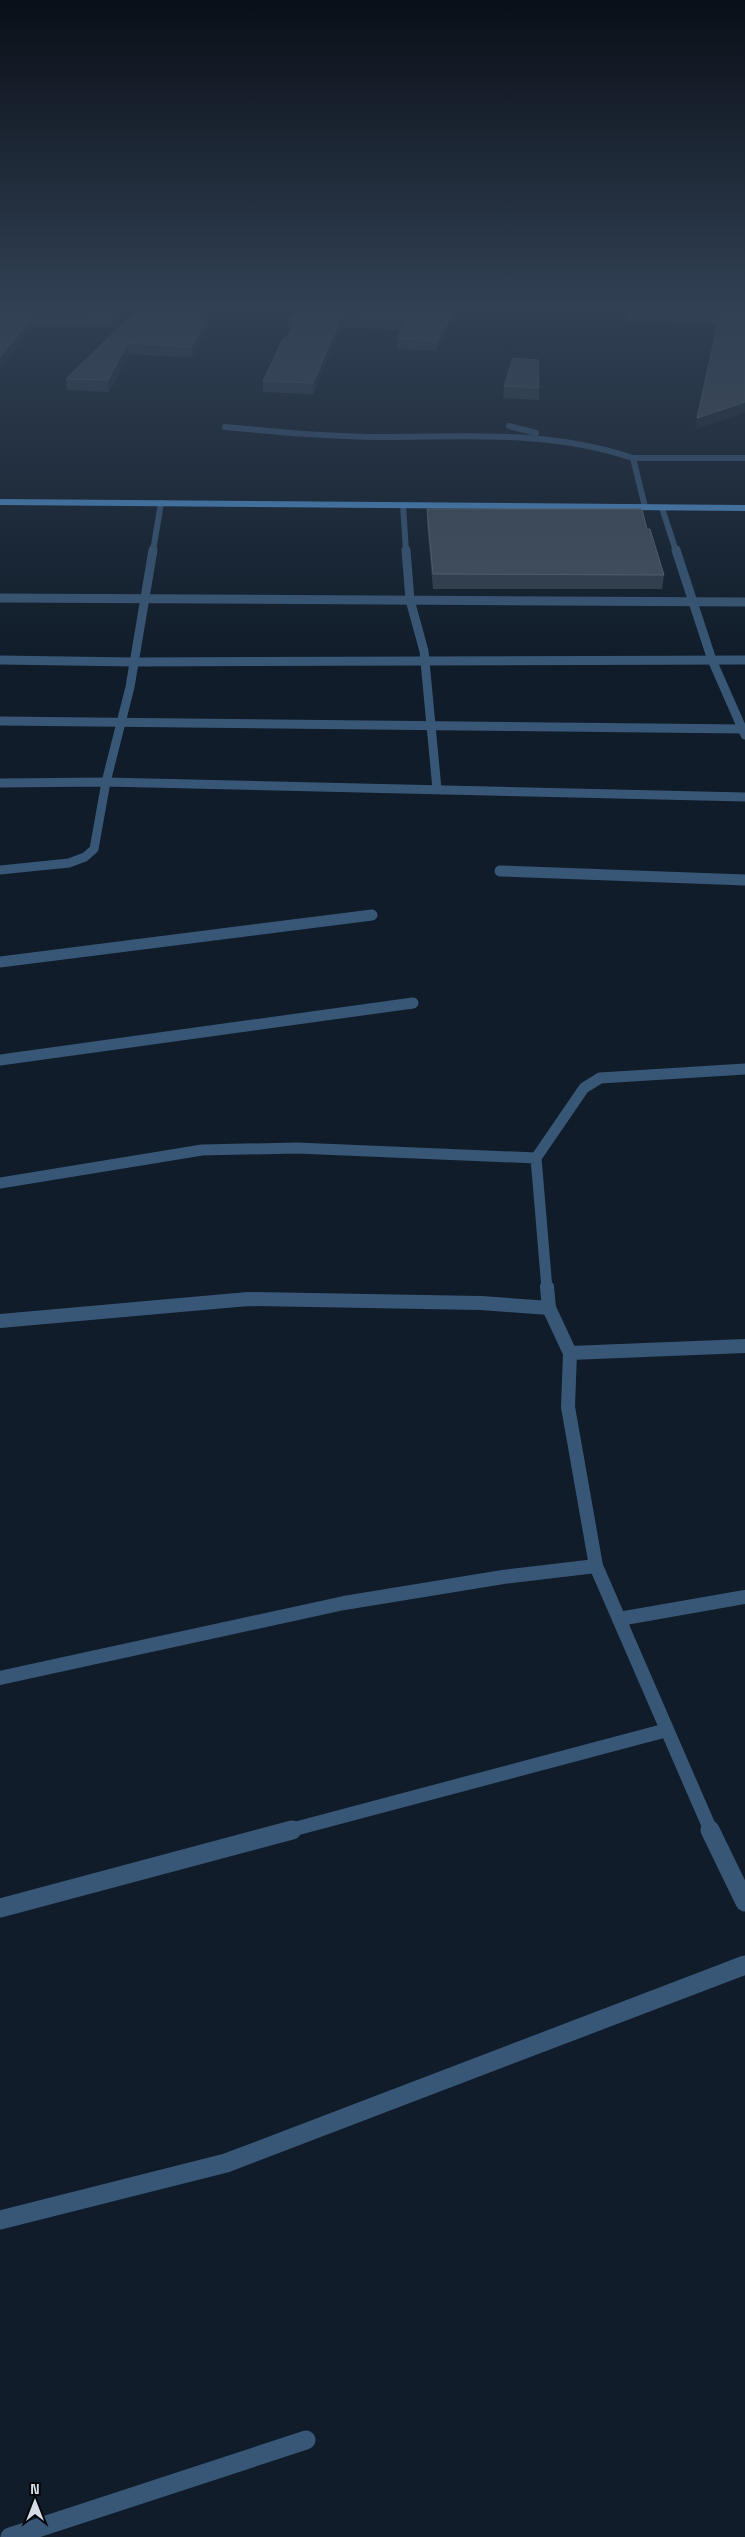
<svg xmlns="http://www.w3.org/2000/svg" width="745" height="2537" viewBox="0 0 745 2537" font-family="'Space Grotesk',sans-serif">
<rect width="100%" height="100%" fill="#101c29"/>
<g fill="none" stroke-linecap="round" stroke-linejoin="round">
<g stroke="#385776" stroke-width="6">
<path d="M509,426L536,433"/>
<path d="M225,427C278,432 331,437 384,437C471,437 549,430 633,458"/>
<path d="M403,505L406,551"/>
<path d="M645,507L633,458H745"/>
<path d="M662,508L676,551"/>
<path d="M153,551L161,503"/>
</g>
<g stroke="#385776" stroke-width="9">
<path d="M406,550L410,600L424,651L437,789"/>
<path d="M676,550L712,660L745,735"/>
<path d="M0,598L745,602"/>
<path d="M0,660L134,662L745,660"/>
<path d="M0,721L745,729"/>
<path d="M0,783L106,782L745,797"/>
<path d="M0,870L69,863L85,857L94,849L106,782L130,687L153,550"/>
<path d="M500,871L519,872"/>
</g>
<g stroke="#385776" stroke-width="11">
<path d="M500,871L745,880"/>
<path d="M0,962L372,915"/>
<path d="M0,1060L413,1003"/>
<path d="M536,1158L584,1088L600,1078L745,1069"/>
<path d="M0,1183L202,1150L297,1148L536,1158L547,1289"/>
</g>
<g stroke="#385776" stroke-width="14">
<path d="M547,1287L549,1308L570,1353L568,1407L596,1566L711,1831"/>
<path d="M0,1321L248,1299L481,1303L549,1308"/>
<path d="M570,1353L745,1346"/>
<path d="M619,1619L745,1597"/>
<path d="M0,1678L344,1603L503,1577L596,1566"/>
<path d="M287,1831L667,1730"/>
</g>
<g stroke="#385776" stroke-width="19">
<path d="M710,1830L745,1902"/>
<path d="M0,1908L292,1830"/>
<path d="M0,2220L226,2163L745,1965"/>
<path d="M10,2537L306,2440"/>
</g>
<path stroke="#5093d3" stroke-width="6" d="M0,502L745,508"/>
</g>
<g fill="#323f4c">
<path d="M0,304H137L116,327H33L0,368Z"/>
<path d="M143,304H214L215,312L192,358L129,354L109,392L67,390L66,379Z"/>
<path d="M462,304L436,351L397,349V338L403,330L341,327L313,394L263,392V381L292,329H291L290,319Z"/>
<path d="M745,304L695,429L718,324L626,321L627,311Z"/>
<path d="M504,386L539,388V400L503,398Z"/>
<path d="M427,509L647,529L664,575L662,589H433L427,523Z"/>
</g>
<g fill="#1d2a37">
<path d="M128,304H137L116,327L115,318Z"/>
<path d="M212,304H214L215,312L192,358V347Z"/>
<path d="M457,304H462L436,351L437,341Z"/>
<path d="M32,317L33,327L0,368V357Z"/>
<path d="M341,317V327L313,394V383Z"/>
<path d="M128,343L129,354L109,392L108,380Z"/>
<path d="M745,402V413L695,429L697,418Z"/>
</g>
<g fill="#44505d" stroke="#5a6672">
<path d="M0,304H128L115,318L32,317L0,357Z"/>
<path d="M143,304H212L192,347L128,343L108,380L66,379Z"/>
<path d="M304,304H457L437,341L397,338L409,319L341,317L313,383L263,381L282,341L300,320L290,319Z"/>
<path d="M628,304H745V402L697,418L720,314L627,311Z"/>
<path d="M513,358L538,360L539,388L504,386Z"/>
<path d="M427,509H642L647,529H650L664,575L433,574Z"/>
</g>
<linearGradient id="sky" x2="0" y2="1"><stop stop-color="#090f17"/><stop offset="0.46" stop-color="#314054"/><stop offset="1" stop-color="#314054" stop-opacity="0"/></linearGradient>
<rect width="745" height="660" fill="url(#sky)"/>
<g transform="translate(35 2502)" stroke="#03070b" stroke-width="4" paint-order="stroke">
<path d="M0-4L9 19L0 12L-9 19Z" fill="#d4dde5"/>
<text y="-8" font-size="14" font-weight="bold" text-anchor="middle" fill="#d4dde5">N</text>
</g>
</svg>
